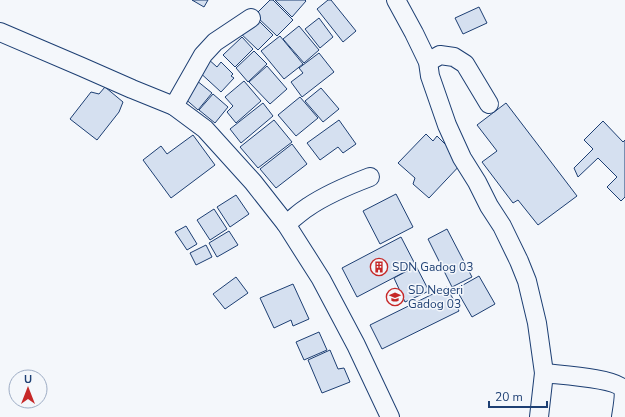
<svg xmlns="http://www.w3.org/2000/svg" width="625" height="417" viewBox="0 0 625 417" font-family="'Nunito Sans',sans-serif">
<rect width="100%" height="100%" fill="#f4f7fb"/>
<g fill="#d5e0f0" stroke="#1d3f73">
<path d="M192,0H208L204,7Z"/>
<path d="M270,0H273L293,20L277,36L255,15Z"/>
<path d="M275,0H305L306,1L292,17Z"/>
<path d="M328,0H331L356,31L343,42L317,9Z"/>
<path d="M479,7L487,23L463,34L455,18Z"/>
<path d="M254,16L273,35L258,50L238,31Z"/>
<path d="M319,18L333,37L320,48L305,29Z"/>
<path d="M299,26L319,50L304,63L283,39Z"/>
<path d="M280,36L303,64L284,79L261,51Z"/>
<path d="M242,37L253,49L235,67L223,55Z"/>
<path d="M254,51L267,64L248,82L236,68Z"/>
<path d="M319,53L334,72L302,97L291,82L303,73L299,68Z"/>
<path d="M207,58L217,67L221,62L233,74L231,76L234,78L221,92L196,69Z"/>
<path d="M267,66L287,89L270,104L249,82Z"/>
<path d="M196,80L212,93L198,110L182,96Z"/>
<path d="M244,81L261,101L236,123L227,112L233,106L225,97Z"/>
<path d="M105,87L123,102L119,112L97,140L70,119L91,92L99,94Z"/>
<path d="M321,88L339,109L323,122L305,101Z"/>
<path d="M213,94L228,107L215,123L199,110Z"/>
<path d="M300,97L318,118L296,136L278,115Z"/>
<path d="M263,103L273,116L241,143L230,129Z"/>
<path d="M506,103L577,196L538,225L518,200L513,203L482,162L497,151L477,125Z"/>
<path d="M274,120L292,142L258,168L240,147Z"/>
<path d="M339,120L356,144L343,153L338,147L320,160L307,143Z"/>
<path d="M603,121L623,142L625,140V197L621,201L607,187L617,177L598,158L578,177L574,168L593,149L584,140Z"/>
<path d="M426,134L433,141L437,136L463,162L429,198L413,184L415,178L398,163Z"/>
<path d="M193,135L215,165L171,198L143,160L161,146L167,154Z"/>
<path d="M292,144L307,164L276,188L260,169Z"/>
<path d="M396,194L413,227L380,244L363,211Z"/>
<path d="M236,195L249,214L230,227L217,207Z"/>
<path d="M214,209L227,229L210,240L197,220Z"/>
<path d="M186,226L197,244L187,250L175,232Z"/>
<path d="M447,229L472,277L452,287L428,239Z"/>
<path d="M229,231L238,245L217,257L209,243Z"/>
<path d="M401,237L416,266L357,297L342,268Z"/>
<path d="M206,245L212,257L196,265L190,253Z"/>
<path d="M416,266L429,291L405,302L394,278Z"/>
<path d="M479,276L495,304L472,317L456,289Z"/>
<path d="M236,277L248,293L225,309L213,294Z"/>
<path d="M293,284L309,319L293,326L291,320L274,328L260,298Z"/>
<path d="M447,287L459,311L382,349L370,325Z"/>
<path d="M319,332L327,350L304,360L296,342Z"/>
<path d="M330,350L338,369L344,368L350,382L322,393L308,360Z"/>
</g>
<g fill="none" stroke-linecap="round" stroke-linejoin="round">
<defs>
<g id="minor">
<path d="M396,0L414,33L428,62L430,76L447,125L462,158L477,182L489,206L502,226L519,261L527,281L537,323L544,373L539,417"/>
<path d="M0,32L82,67L132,89L174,106L205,129L253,182L286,224L321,279L356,345L390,417"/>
<path d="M428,62L440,55L454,57L465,64L489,104"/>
<path d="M174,106L203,55L215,42L251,18"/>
<path d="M286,224C293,219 300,212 308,207C327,194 349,185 370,177"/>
<path d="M544,373C559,375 615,378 623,389C625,395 622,410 621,417"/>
</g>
</defs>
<use href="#minor" stroke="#1d3f73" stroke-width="20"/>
<use href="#minor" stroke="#f4f7fb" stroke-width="18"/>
</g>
<defs>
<symbol id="building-ring" viewBox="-11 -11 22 22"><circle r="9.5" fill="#f4f7fb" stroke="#c62828" stroke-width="1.5"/><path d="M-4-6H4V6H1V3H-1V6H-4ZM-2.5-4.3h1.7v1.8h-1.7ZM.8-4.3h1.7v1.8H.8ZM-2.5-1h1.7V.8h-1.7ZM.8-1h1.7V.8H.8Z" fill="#c62828"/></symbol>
<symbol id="school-ring" viewBox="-11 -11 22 22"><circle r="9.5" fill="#f4f7fb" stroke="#c62828" stroke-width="1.5"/><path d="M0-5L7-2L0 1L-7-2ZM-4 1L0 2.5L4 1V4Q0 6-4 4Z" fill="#c62828"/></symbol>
</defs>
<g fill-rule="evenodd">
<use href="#building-ring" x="369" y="257" width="20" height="20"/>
<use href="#school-ring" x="385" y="287" width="20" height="20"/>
</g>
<g text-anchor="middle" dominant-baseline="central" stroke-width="3" stroke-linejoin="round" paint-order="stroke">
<g font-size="12" fill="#1d3f73" stroke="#f4f7fb" text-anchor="start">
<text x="392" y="267">SDN Gadog 03</text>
<text x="408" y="290">SD Negeri<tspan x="408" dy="14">Gadog 03</tspan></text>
</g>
</g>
<g transform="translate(28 389)"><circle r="19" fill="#f4f7fb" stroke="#9eadc5"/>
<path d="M0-3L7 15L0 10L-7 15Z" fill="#c62828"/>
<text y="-6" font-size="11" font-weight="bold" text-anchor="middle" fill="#1d3f73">U</text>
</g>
<path d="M489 401v6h58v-6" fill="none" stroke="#1d3f73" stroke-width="2"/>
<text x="495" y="401" font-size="12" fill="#1d3f73" stroke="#f4f7fb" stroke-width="3" paint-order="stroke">20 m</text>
</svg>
